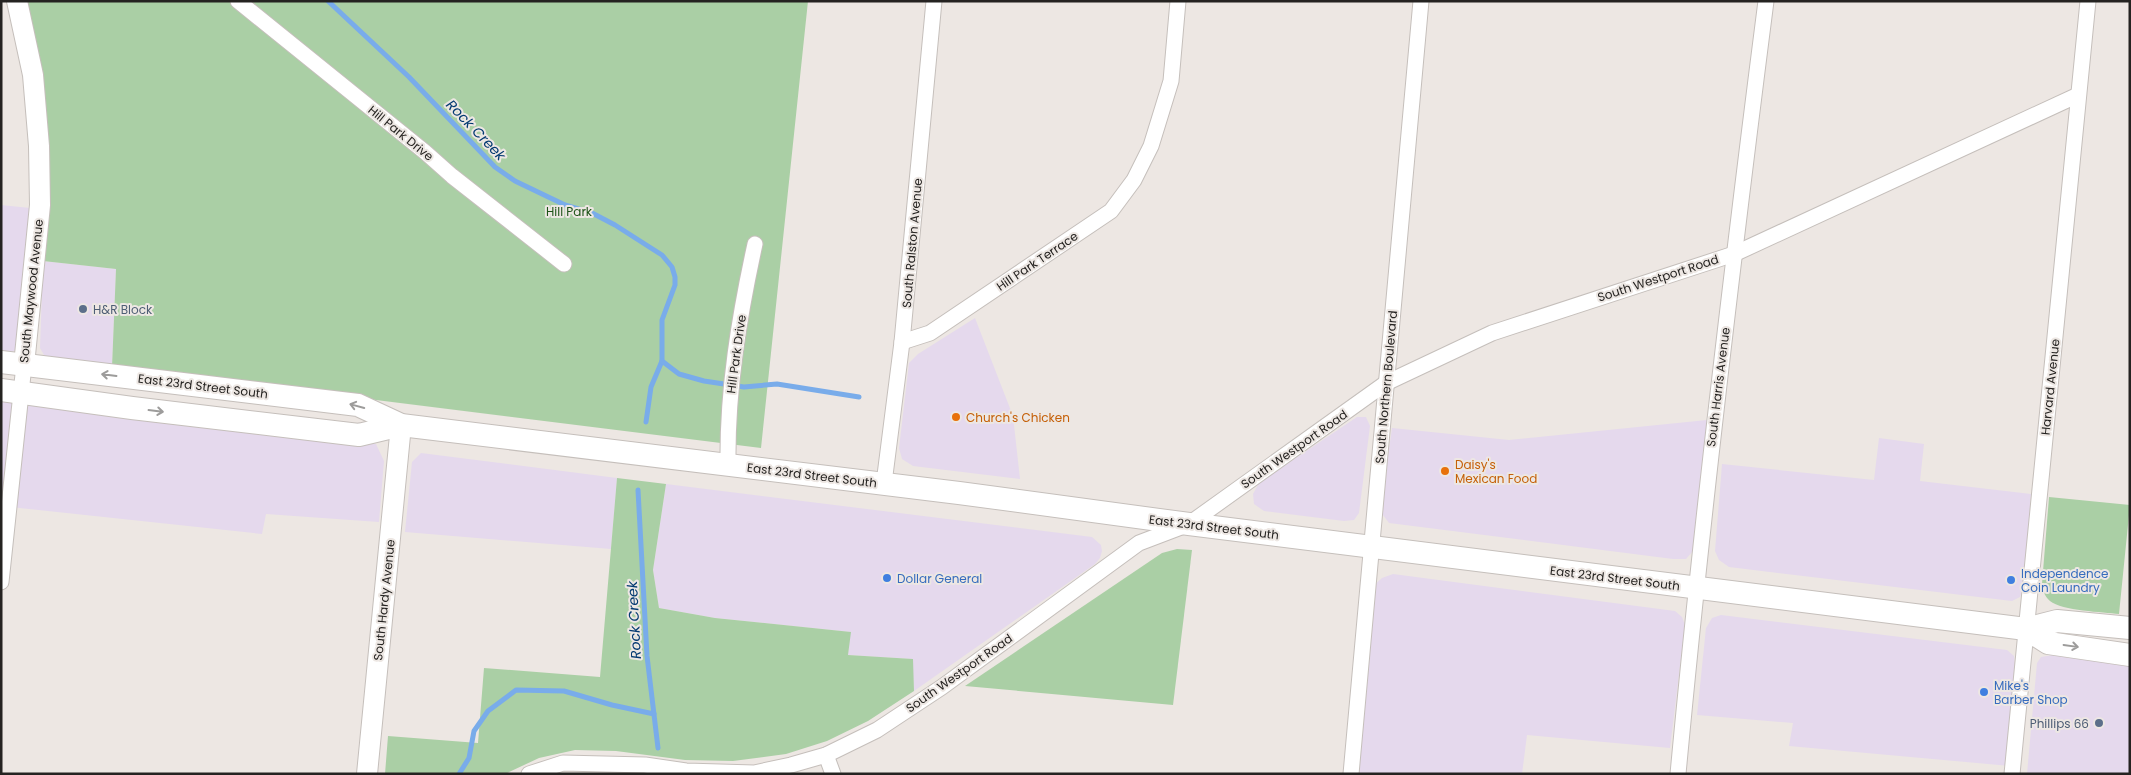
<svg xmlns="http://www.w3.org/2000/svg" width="2131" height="775" viewBox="0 0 2131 775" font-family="Poppins,sans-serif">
<rect width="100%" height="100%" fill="#ede7e3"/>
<g fill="#e5d9ed">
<path d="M1,205L30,208L16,350L7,354L1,353Z"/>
<path d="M43,261L116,269L112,367L56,361L44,355L40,348Z"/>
<path d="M975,318L1013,416L1020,479L913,466L902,459L899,448L909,363L918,354Z"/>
<path d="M1,401L376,444L384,461L379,522L266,514L262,534L1,506Z"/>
<path d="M1357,417H1366L1370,426L1359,513L1354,520L1344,521L1264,511L1254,504L1253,494L1259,483Z"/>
<path d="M1707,420L1693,551L1686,559H1673L1389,523L1383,515L1382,498L1392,428L1509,440Z"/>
<path d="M1879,438L1924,444L1920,481L2031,494L2024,586L2020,597L2012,601L1729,567L1719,560L1715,551L1722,464L1874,480Z"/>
<path d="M421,453L617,478L611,549L405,532L412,462Z"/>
<path d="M666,484L1092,537L1101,545L1102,551L1100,558L1095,564L914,691L912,659L848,655L850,632L715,618L659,608L653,570Z"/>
<path d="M1393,574L1675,611L1682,617L1685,625L1670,748L1527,735L1522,774H1358L1374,585L1382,578Z"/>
<path d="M1721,615L2007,650L2014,656L2015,666L2010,766L1789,746L1793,723L1697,715L1706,628L1712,618Z"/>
<path d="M2053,655L2130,664V774H2027L2037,663L2041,657Z"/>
</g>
<g fill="#aacfa5">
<path d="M26,1H808L761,448L112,367L116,269L43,261Z"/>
<path d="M617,478L666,484L653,570L659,608L715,618L851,632L848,655L913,659L914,691L868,721L827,741L786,754L733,761L685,760L616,751L575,750L539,758L505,774H385L388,736L478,743L484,668L600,677Z"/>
<path d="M2049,497L2130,505L2119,614C2103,612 2062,611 2050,601C2044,596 2043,590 2042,584Z"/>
<path d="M1177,549L1192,550L1173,705L965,686L1162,553Z"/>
</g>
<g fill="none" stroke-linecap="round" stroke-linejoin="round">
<g stroke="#79acea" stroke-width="5">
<path d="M328,1L409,77L495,167L515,181L565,205L592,213L615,225L662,255L672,267L675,277V285L662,320V361L651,387L646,422"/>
<path d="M662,361L679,374L704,381L744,387L777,384L859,397"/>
<path d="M638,490L647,656L658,748"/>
<path d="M459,774L469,758L474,731L488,711L516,690L564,691L612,705L654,714"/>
</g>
<defs>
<g id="street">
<path d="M238,1L425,152L452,176L564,264"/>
<path d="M902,342L930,333L1111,211L1134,180L1151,146L1171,81L1178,1"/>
<path d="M728,465C727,390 739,317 755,244"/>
<path d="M884,483L902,342L934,1"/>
<path d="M1,582L24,365"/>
<path d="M826,755L833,774"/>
<path d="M529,774L563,763L645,765L686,771L754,773L791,765L826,755L877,730L942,687L1139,543L1189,524L1386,383L1492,333L1734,254L2078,95"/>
<path d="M1351,774L1421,1"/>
<path d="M1678,774C1702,516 1733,258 1766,1"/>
<path d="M2012,774L2088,1"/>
</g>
<g id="secondary">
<path d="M17,1L33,75L39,146L40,205L24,365"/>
<path d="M367,774L401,425"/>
</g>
<g id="primary">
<path d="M1,362L358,405L401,425L959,493L1189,524L2026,629L2057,621L2130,628"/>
<path d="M1,390L132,408L359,435L401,425"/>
<path d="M2026,629L2048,643L2130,655"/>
</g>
</defs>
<use href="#street" stroke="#c5bfbb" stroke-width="17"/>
<use href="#secondary" stroke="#c5bfbb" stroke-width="22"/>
<use href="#primary" stroke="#c5bfbb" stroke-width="24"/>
<use href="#street" stroke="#fff" stroke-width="15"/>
<use href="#secondary" stroke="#fff" stroke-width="20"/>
<use href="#primary" stroke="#fff" stroke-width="22"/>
</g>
<defs><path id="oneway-shaft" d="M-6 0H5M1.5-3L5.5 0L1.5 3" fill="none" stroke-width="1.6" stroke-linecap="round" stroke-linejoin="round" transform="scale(1.25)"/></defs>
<g stroke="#9d9c9b">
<use href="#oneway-shaft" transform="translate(109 375) rotate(-173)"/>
<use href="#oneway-shaft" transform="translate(357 406) rotate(-165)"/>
<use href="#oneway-shaft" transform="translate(156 411) rotate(7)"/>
<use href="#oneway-shaft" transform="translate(2071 646) rotate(8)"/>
</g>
<g fill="#5c6f8a" stroke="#ede7e3" stroke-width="2">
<circle cx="83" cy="309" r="5"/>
<circle cx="2099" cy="723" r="5"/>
</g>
<g fill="#e8710a" stroke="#ede7e3" stroke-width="2">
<circle cx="956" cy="417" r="5"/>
<circle cx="1445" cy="471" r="5"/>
</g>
<g fill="#3f7fe0" stroke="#ede7e3" stroke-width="2">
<circle cx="887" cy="578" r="5"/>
<circle cx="2011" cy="580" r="5"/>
<circle cx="1984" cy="692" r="5"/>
</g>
<g text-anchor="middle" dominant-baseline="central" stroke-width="4" stroke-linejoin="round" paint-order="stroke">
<g font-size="12" fill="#252321" stroke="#ede7e3">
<text transform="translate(401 133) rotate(39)">Hill Park Drive</text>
<text transform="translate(912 243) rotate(-85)">South Ralston Avenue</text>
<text transform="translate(1037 261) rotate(-34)">Hill Park Terrace</text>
<text transform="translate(1658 278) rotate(-18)">South Westport Road</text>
<text transform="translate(31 291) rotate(-84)">South Maywood Avenue</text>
<text transform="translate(736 354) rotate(-82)">Hill Park Drive</text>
<text transform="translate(203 386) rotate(7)">East 23rd Street South</text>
<text transform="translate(1386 387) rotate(-85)">South Northern Boulevard</text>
<text transform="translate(1718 387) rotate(-83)">South Harris Avenue</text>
<text transform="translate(2050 387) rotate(-84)">Harvard Avenue</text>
<text transform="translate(1294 449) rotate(-35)">South Westport Road</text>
<text transform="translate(812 475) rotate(7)">East 23rd Street South</text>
<text transform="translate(1214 527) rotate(7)">East 23rd Street South</text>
<text transform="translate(1615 578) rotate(7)">East 23rd Street South</text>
<text transform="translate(384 600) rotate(-84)">South Hardy Avenue</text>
<text transform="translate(959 673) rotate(-35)">South Westport Road</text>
</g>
<g font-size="12" fill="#1d5417" stroke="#ede7e3">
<text x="569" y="211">Hill Park</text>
</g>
<g font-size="12" fill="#4e5e75" stroke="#ede7e3" text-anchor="start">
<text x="93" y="309">H&amp;R Block</text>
<text x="2089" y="723" text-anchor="end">Phillips 66</text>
</g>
<g font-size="12" fill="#c56008" stroke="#ede7e3" text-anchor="start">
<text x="966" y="417">Church's Chicken</text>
<text x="1455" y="464">Daisy's<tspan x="1455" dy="14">Mexican Food</tspan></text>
</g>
<g font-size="12" fill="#366cbe" stroke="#ede7e3" text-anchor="start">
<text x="2021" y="573">Independence<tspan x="2021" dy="14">Coin Laundry</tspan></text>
<text x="897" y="578">Dollar General</text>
<text x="1994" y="685">Mike's<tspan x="1994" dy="14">Barber Shop</tspan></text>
</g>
<g font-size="14" font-style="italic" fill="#033971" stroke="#ede7e3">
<text transform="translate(476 130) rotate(46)">Rock Creek</text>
<text transform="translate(634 620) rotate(-93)">Rock Creek</text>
</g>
</g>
<rect width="2131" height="775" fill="none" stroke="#252321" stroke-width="5"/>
</svg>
